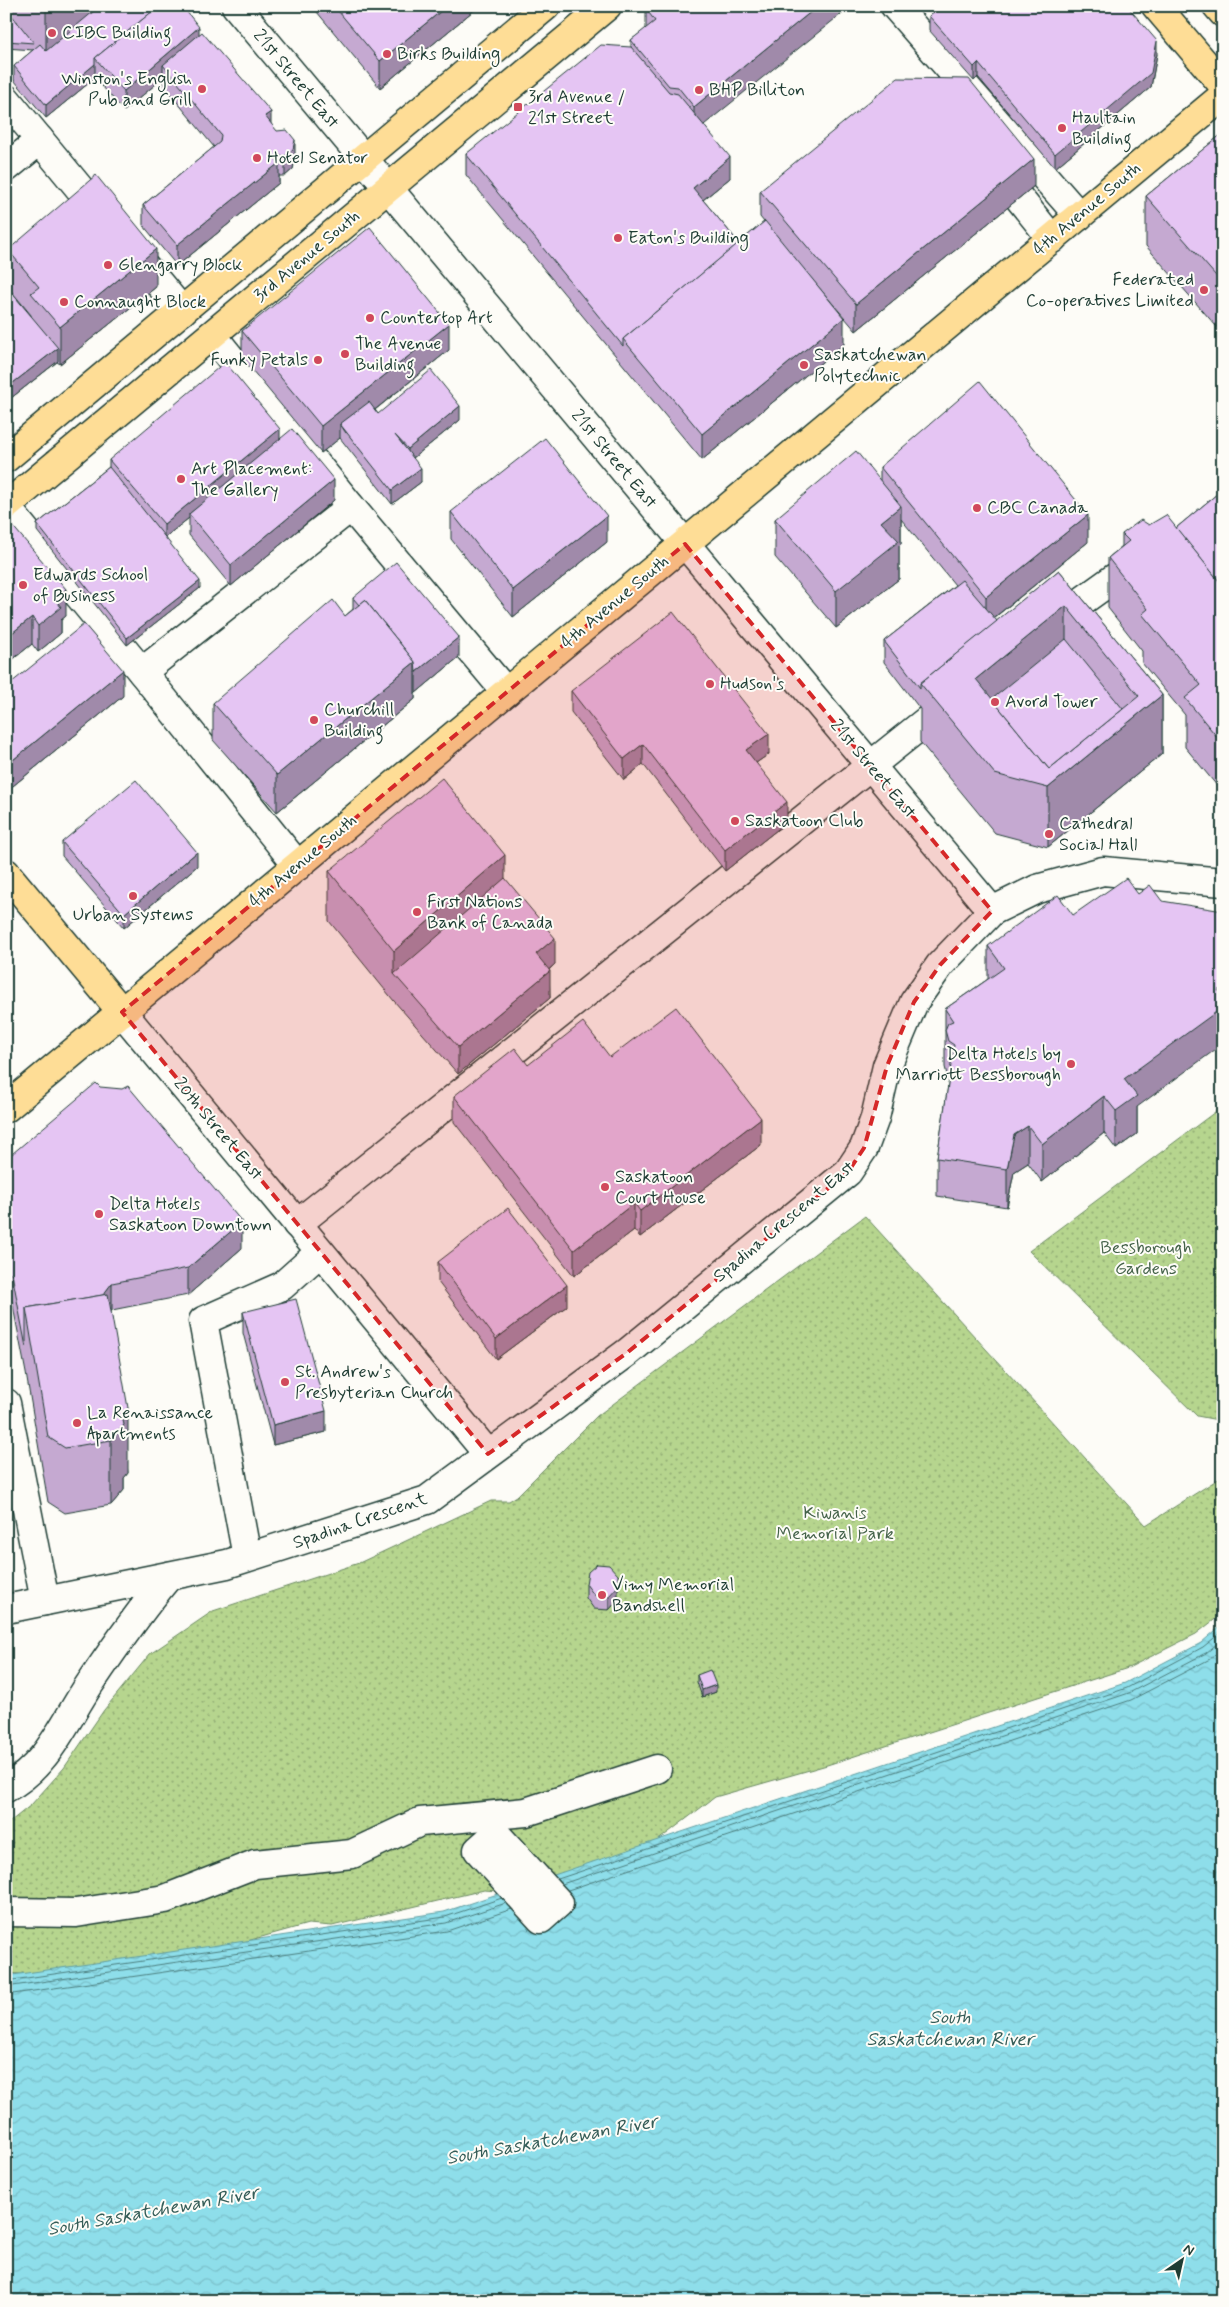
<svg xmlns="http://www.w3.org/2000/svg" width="1229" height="2307" viewBox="0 0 1229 2307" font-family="Mynerve,sans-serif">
<defs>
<pattern id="park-dots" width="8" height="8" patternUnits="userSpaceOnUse" patternTransform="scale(1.25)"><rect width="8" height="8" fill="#b6d58e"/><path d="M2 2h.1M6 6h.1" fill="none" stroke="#93ae75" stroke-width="1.8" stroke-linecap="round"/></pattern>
<pattern id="water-waves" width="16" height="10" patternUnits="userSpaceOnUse" patternTransform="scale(1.25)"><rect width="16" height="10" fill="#8edeea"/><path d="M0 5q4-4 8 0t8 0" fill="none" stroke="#7abfc9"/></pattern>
</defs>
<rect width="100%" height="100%" fill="#fdfcf7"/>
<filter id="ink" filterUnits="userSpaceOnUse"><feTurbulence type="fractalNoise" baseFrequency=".02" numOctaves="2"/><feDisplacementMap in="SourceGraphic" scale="10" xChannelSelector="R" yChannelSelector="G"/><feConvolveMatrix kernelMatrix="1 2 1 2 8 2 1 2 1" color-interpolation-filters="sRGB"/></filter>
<g filter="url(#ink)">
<g fill="url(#park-dots)" stroke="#6a8961">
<path d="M1223,1106V1421L1197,1416L1029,1251Z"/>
<path d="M865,1216L1146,1525L1223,1476V1613L1196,1634L1128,1668L827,1765L715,1797L644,1851L512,1892L484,1890L332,1926L308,1924L172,1962L49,1976L6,1973V1825L31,1805L64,1768L104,1710L150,1654L213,1611L359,1563L491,1501H509L517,1496L597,1416Z"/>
</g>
<path fill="url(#water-waves)" stroke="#629ea1" d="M1223,1624V2301H6V1976L444,1912L1125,1683L1201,1643Z"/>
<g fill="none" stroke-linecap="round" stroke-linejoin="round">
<g stroke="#4b7d7d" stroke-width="1">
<path d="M558,1879L1127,1688L1203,1647L1223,1631"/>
<path d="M562,1884L1129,1693L1206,1653L1223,1639"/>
<path d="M568,1890L1131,1700L1210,1659L1223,1649"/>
<path d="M6,1981L445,1917L502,1898"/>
<path d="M6,1987L446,1923L506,1903"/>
<path d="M6,1995L447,1931L512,1909"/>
</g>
<defs>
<g id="minor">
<path d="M236,6L992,911"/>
<path d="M895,6L1079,216"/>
<path d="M6,99L104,218"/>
<path d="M6,168L40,140"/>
<path d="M1019,198L1052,239"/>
<path d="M132,251L182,311"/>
<path d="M212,335L351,507L506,692"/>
<path d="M6,507L142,672L298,866"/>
<path d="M1053,622L1138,561"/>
<path d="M142,672L351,507"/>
<path d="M122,1012L488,1454"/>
<path d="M297,1224L950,702"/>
<path d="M6,1403L45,1601"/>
<path d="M247,1557L203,1321L282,1286L319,1253"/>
<path d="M6,1609L227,1564L427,1500L628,1352L848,1172L864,1148L875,1118L887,1066L914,1002L940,965L992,911L1037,889L1103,871L1223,882"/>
<path d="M6,1788C47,1767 65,1721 89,1685C114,1648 140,1610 169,1576"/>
<path d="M496,1834L559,1903L541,1919L478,1850Z"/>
<path d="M6,1912L76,1913L165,1899L255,1864L352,1854L420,1822L526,1812L657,1769"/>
</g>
<g id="major">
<path d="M1156,6L1223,85"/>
<path d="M1217,6L1223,13"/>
<path d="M6,458L546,6"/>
<path d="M6,506L607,6"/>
<path d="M6,873L122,1012"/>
<path d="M6,1108L1223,96"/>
</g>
</defs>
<use href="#minor" stroke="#1f3d34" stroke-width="31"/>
<use href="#major" stroke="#1f3d34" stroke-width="31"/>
<use href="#minor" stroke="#fdfcf7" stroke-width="28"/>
<use href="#major" stroke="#fedd96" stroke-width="28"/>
</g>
<g fill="#c5a9d1" stroke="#1f3d34">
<path d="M6,6H182L199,34L271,124L295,160L293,169L285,176H279V183L177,266L143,225V205L214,147L163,85V78L124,111L95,78L46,118L14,80V66L33,50L6,48Z"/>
<path d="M312,6H479L380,88Z"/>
<path d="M648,6L704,125L730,178L703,200L739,243L764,222L760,217V191L1034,186L856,331L810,277L844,344L702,460L466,175V154L631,47V40L646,29V9Z"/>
<path d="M929,16L1157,54L1151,87L1055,168L978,77L974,81L929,30Z"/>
<path d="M1223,133V334L1146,246V196Z"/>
<path d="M8,250L156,287L60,364L57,362L6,402V286L31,316V315L8,287Z"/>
<path d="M242,331L449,350L375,410L378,414L460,420L413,458L421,482L392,504L340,438L321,453L242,358Z"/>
<path d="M280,439L334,500L231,586L189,535V518L165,537L200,588L127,645L37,531V524L109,467V460Z"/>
<path d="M880,467L1088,542L994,618L997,621L1059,570L1162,695V754L1048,847L995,833L920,742V709L884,662V641L955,585L901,519V544L899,546V579L836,628L775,557V519L880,481Z"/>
<path d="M1223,489V793L1185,747V715L1142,663V651L1108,608V558L1122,546V534L1149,525L1176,528Z"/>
<path d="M451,512L607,542L513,617L451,539Z"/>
<path d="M6,527L66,616L61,620V633L38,652L32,644L7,664L6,663Z"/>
<path d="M353,598L459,657L416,693L415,692V699L277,812L213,740V703L345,616L353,609Z"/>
<path d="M6,687L123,696L8,790L6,788Z"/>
<path d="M571,691L769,754L756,763L787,822L725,871L643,764L624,780L571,712Z"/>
<path d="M62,842L197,866L124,928L62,856Z"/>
<path d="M329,871L505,878L555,964L549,970L550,998L458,1074L394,1001L329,921Z"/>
<path d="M988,946L1137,1107V1134L1116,1149L1104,1133L1042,1182L1028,1163L1014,1172L1007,1207L937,1196V1158L949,1079H948L945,1067V1009L988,979Z"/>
<path d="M610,1057L761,1145L640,1237L634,1230L574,1276L454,1122V1096L528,1065Z"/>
<path d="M6,1159L242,1248L188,1295L112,1310L111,1312L128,1473L124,1478V1490L111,1505L65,1513L48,1502L26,1373L12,1301L6,1297Z"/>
<path d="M438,1262L567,1306L496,1359L438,1282Z"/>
<path d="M243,1312L326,1432L273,1445L243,1333Z"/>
<path d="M586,1584L618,1600L609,1610L594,1609L586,1598Z"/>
<path d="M697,1675L716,1692L702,1697L697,1682Z"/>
</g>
<g fill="#a08aaa" stroke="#1f3d34">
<path d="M46,6H116L46,64Z"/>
<path d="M447,6H479L380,88V61Z"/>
<path d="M818,6H851L694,133V107Z"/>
<path d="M199,27V47L163,65V78L124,111V91Z"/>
<path d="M1157,41V54L1151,87L1055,168V154Z"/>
<path d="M978,63V77L974,81V67Z"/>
<path d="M95,64V78L46,118V105Z"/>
<path d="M271,112V132L265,116Z"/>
<path d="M295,140V160L293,169L285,176V156Z"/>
<path d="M730,157V178L693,208V188Z"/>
<path d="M1034,159V186L856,331V304Z"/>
<path d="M279,163V183L177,266V245Z"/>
<path d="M156,249V287L60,364V327Z"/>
<path d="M844,318V344L702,460V434Z"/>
<path d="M449,324V350L346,433L340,424V438L321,453V426Z"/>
<path d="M58,348V361L6,402V395L9,393V386Z"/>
<path d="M460,406V420L408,462V449Z"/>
<path d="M280,429V443L189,514V518L164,538V524Z"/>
<path d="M421,468V482L392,504V490Z"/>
<path d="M334,480V500L231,586V565Z"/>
<path d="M901,506V544L899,546V579L836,628V591L881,522Z"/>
<path d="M1088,515V542L986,624V597Z"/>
<path d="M607,516V542L513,617V590Z"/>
<path d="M200,581V588L127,645V638Z"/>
<path d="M66,589V616L61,620V633L38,652V626L55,599Z"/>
<path d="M1066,606V665L989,728L976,679Z"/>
<path d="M32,617V644L7,664V637Z"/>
<path d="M459,637V657L416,693V672Z"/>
<path d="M415,662V699L277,812V775Z"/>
<path d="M123,670V696L8,790V764Z"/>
<path d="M1162,695V754L1048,847V788Z"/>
<path d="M769,734V754L746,770V750Z"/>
<path d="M643,744V764L624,780V759Z"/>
<path d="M787,802V822L725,871V850Z"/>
<path d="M197,852V866L124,928V914Z"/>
<path d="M505,855V904L394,974V951Z"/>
<path d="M555,938V964L536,981V954Z"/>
<path d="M550,971V998L458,1074V1047Z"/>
<path d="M1223,988V1044L1137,1107V1134L1116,1149V1111L1124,1079L1218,990Z"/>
<path d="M1104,1096V1133L1042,1182V1144Z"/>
<path d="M761,1118V1145L640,1237V1211Z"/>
<path d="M1028,1126V1163L1014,1172L1007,1207V1169L1014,1135Z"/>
<path d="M634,1203V1230L574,1276V1250Z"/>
<path d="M242,1222V1248L188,1295V1268Z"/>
<path d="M112,1283V1310L96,1331V1304Z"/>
<path d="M567,1285V1306L496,1359V1339Z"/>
<path d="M128,1408V1473L124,1478V1490L111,1505V1440L122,1416Z"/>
<path d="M326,1411V1432L273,1445V1425Z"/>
<path d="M618,1575V1600L609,1610V1596Z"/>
<path d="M716,1685V1692L702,1697V1690Z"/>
</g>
<g fill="#e5c5f3" stroke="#1f3d34" fill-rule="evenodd">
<path d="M100,6H159L95,58V64L46,105L14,66L40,44L46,51Z"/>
<path d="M159,6H182L199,27L124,91L95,58Z"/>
<path d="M334,6H447L380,61Z"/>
<path d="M648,6H818L694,107L678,87L669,86L631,40L655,21L646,9Z"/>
<path d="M940,6H1127L1157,41L1151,73L1055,154L978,63L974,67L929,16Z"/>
<path d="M6,8L34,43L6,41Z"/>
<path d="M202,32L271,112L265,116L277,131L287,130L295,140L293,149L285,156H274L279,163L177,245L143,205L220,142L221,135L163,65Z"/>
<path d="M601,45L631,47L669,92L678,94L730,157L693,188L739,243L623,339V346L466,154Z"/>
<path d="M898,78L969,79L1034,159L856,304L760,191Z"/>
<path d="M1223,133V284L1146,196Z"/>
<path d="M96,175L156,249L60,327L31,293L39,287L8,250Z"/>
<path d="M765,221L844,318L702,434L623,339Z"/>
<path d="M370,227L449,324L321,426L242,331Z"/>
<path d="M6,286L58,348L9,386L6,383Z"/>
<path d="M225,362L280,429L164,524L109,460Z"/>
<path d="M431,370L460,406L408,449L395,435L421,468L392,490L340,424L369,402L378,414Z"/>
<path d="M980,381L1088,515L986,597L880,467Z"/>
<path d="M6,390L9,393L6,395Z"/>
<path d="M292,429L334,480L231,565L189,514Z"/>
<path d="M545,438L607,516L513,590L451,512Z"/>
<path d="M856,451L901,506L881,522L899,541L836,591L775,519Z"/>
<path d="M109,467L200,581L127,638L37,524Z"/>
<path d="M1223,489V586L1176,528Z"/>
<path d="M1166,515L1223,586V744L1185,698L1201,685L1142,614L1148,609L1108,558L1129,541L1122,534L1141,520L1149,525Z"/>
<path d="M11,524L66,589L55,599L61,607L38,626L32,617L7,637L6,636V527Z"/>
<path d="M396,562L459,637L416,672L415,662L365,600L359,605L353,598Z"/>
<path d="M1059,570L1162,695L1048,788L995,774L920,683ZM1066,606L1139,696L1049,769L976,679Z"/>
<path d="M962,580L997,621L920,683V688L884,641Z"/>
<path d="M333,600L345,616L365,600L415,662L277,775L213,703Z"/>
<path d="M673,612L769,734L746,750L787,802L725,850L643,744L624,759L571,691Z"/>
<path d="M84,624L123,670L8,764L6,762V687Z"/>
<path d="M1066,639L1123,709L1049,769L992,699Z"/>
<path d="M442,778L505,855L394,951L329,871Z"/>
<path d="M136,780L197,852L124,914L62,842Z"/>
<path d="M505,878L555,938L536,954L550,971L458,1047L394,974Z"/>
<path d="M1126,878L1138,894L1150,885L1162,901L1223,911V988L1218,990L1223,997V1007L1124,1079L1137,1096L1116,1111L1104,1096L1042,1144L1028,1126L1014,1135L1007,1169L937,1158L954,1045L948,1041L945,1030L948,1023L953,1021L945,1009L1004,968L988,946L1058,895L1073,915Z"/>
<path d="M676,1007L761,1118L640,1211L634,1203L574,1250L454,1096L515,1048L528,1065L583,1022L610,1057Z"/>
<path d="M96,1083L100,1087L122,1089L128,1086L242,1222L188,1268L112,1283L103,1295L26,1308V1347L12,1274L6,1270V1159Z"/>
<path d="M508,1208L567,1285L496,1339L438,1262Z"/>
<path d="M108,1294L128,1408L122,1416L124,1425L111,1440L65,1448L48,1437L26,1308Z"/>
<path d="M296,1299L326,1411L273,1425L243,1312Z"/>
<path d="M597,1564L609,1565L618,1575V1586L609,1596L594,1595L586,1584L588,1572Z"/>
<path d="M710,1670L716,1685L702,1690L697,1675Z"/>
</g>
</g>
<path fill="#d62828" fill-opacity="0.2" stroke="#d62828" stroke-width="4" stroke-dasharray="10 6" stroke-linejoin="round" d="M685,544L992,911L940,965L914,1002L887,1066L864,1148L848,1172L628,1352L488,1454L122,1012Z"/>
<g fill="#d1495b" stroke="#fdfcf7" stroke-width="2">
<circle cx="52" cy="33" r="5"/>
<circle cx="387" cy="54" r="5"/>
<circle cx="202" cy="89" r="5"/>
<circle cx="699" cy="90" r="5"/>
<rect x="513" y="102" width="10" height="10" rx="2.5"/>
<circle cx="1062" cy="128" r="5"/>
<circle cx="257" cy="158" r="5"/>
<circle cx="618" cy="238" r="5"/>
<circle cx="108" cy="265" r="5"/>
<circle cx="1204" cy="290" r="5"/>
<circle cx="64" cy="302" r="5"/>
<circle cx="370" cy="318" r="5"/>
<circle cx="345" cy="354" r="5"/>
<circle cx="318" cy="360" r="5"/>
<circle cx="804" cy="365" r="5"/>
<circle cx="181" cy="479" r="5"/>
<circle cx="977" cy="508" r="5"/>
<circle cx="23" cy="585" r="5"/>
<circle cx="710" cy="684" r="5"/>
<circle cx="995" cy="702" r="5"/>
<circle cx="314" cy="720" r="5"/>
<circle cx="735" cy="821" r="5"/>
<circle cx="1049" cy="834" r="5"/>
<circle cx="133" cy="896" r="5"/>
<circle cx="417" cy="912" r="5"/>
<circle cx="1071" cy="1064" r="5"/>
<circle cx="605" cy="1187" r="5"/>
<circle cx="99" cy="1214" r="5"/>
<circle cx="285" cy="1382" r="5"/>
<circle cx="77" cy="1423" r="5"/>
<circle cx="602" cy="1595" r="5"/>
</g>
<g text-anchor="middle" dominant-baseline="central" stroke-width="4" stroke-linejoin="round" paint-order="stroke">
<g font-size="18" fill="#1f3d34" stroke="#fdfcf7" text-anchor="start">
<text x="62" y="33">CIBC Building</text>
<text x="397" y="54">Birks Building</text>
<text x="192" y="79" text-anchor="end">Winston's English<tspan x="192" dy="21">Pub and Grill</tspan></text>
<text x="709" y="90">BHP Billiton</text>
<text x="528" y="97">3rd Avenue /<tspan x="528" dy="21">21st Street</tspan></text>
<text x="1072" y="118">Haultain<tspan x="1072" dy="21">Building</tspan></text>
<text x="267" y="158">Hotel Senator</text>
<text x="628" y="238">Eaton's Building</text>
<text x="118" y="265">Glengarry Block</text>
<text x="1194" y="280" text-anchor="end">Federated<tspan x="1194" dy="21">Co-operatives Limited</tspan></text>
<text x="74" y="302">Connaught Block</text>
<text x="380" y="318">Countertop Art</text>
<text x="355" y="344">The Avenue<tspan x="355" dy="21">Building</tspan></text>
<text x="814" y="355">Saskatchewan<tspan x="814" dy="21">Polytechnic</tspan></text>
<text x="308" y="360" text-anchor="end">Funky Petals</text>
<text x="191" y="469">Art Placement:<tspan x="191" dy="21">The Gallery</tspan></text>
<text x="987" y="508">CBC Canada</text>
<text x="33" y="575">Edwards School<tspan x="33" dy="21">of Business</tspan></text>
<text x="720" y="684">Hudson's</text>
<text x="1005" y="702">Avord Tower</text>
<text x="324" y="710">Churchill<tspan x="324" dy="21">Building</tspan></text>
<text x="745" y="821">Saskatoon Club</text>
<text x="1059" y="824">Cathedral<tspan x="1059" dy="21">Social Hall</tspan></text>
<text x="427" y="902">First Nations<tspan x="427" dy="21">Bank of Canada</tspan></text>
<text x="133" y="915" text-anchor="middle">Urban Systems</text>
<text x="1061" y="1054" text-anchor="end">Delta Hotels by<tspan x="1061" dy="21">Marriott Bessborough</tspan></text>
<text x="615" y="1177">Saskatoon<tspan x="615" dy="21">Court House</tspan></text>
<text x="109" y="1204">Delta Hotels<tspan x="109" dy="21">Saskatoon Downtown</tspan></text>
<text x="295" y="1372">St. Andrew's<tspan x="295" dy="21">Presbyterian Church</tspan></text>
<text x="87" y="1413">La Renaissance<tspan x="87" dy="21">Apartments</tspan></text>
<text x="612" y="1585">Vimy Memorial<tspan x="612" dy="21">Bandshell</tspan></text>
</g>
<g font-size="18" fill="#1f3d34" stroke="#fdfcf7">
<text transform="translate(296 79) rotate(50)">21st Street East</text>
<text transform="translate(1087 209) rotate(-40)">4th Avenue South</text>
<text transform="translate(307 256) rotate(-40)">3rd Avenue South</text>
<text transform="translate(614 459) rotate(50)">21st Street East</text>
<text transform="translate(615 602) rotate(-40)">4th Avenue South</text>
<text transform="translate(873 769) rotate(50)">21st Street East</text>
<text transform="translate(303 861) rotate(-40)">4th Avenue South</text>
<text transform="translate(218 1129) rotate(50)">20th Street East</text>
<text transform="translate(784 1222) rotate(-40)">Spadina Crescent East</text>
<text transform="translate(360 1521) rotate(-19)">Spadina Crescent</text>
</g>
<g font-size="18" fill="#45634a" stroke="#fdfcf7">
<text x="1146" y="1248">Bessborough<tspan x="1146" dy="21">Gardens</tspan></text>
<text x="835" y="1513">Kiwanis<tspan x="835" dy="21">Memorial Park</tspan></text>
</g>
<g font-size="19" font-style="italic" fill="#355d58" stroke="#fdfcf7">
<text x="950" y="2017">South<tspan x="950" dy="22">Saskatchewan River</tspan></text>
<text transform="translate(552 2140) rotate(-10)">South Saskatchewan River</text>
<text transform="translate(153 2211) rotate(-10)">South Saskatchewan River</text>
</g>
</g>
<rect width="1229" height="2307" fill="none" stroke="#fdfcf7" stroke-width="25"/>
<rect x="12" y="12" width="1204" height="2282" fill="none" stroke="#1f3d34" stroke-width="2" filter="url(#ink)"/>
<g transform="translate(1182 2260) rotate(34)" stroke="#fdfcf7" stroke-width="4" paint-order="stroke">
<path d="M0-4L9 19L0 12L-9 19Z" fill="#1f3d34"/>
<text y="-8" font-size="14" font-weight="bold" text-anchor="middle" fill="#1f3d34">N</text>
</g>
</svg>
